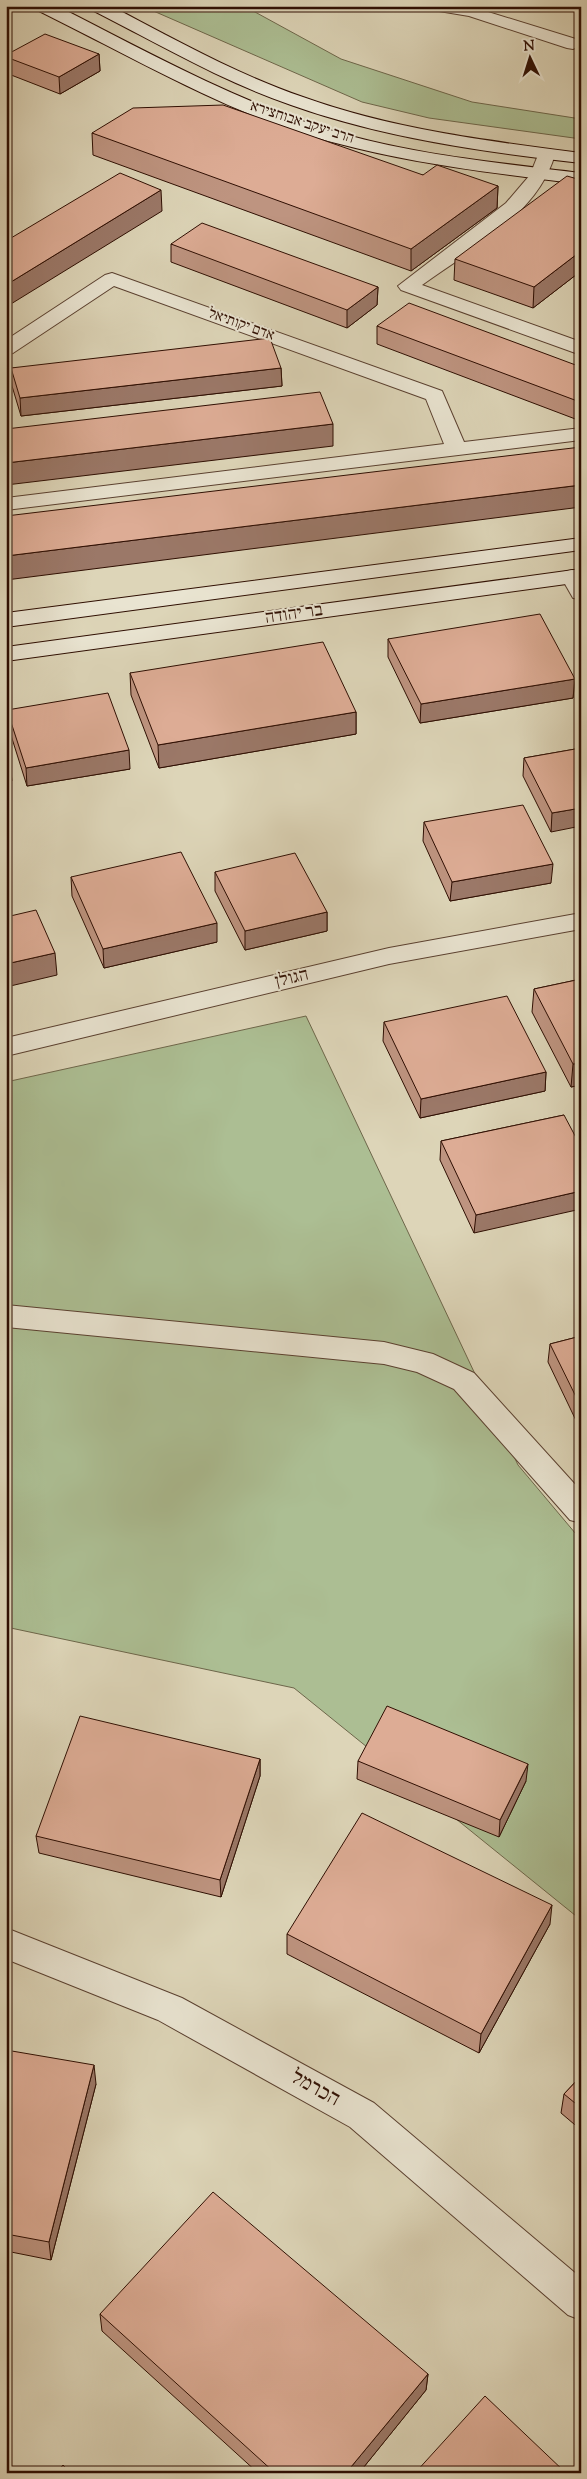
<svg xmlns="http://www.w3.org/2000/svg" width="587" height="2479" viewBox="0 0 587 2479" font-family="'Sorts Mill Goudy','Frank Ruhl Libre',serif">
<rect width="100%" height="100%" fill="#ddd5b8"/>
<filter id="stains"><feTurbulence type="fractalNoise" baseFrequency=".004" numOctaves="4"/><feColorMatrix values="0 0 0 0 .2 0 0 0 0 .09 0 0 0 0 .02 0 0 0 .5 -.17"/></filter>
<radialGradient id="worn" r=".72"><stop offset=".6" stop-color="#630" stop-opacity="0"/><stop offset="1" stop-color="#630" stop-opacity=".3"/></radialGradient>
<g fill="#acbe93" stroke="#6d664a">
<path d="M142,6H244L341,59L472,102L581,119V139L429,118L362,102Z"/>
<path d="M306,1016L518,1465L581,1540V1920L294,1688L6,1627V1082Z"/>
</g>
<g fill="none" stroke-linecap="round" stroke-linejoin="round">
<defs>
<g id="lane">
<path d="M431,6L472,7L579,40L581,45L573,49L567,48L469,16L433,10Z"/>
<path d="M546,149L552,150L555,154C538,215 470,250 422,285L581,342V355L401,290L398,286L506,203L530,175L540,150Z"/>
<path d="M6,1305L384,1342L433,1354L474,1373L581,1491V1523L570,1520L454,1389L417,1372L384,1364L6,1327Z"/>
</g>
<g id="street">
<path d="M112,273L442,391L464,442L581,428V440L6,510V498L444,444L426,399L114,286L13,353L6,355V340L105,275Z"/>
<path d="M572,570L581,574V599L573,598L561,577L564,572Z"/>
<path d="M581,913V929L389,964L6,1056V1038L389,948Z"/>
<path d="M6,1928L182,1998L374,2103L581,2278V2320L568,2315L350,2127L158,2020L6,1959Z"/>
</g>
<g id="secondary">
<path d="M35,6H57C142,49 226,96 317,126C402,154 493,162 581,173V184C476,171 369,159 269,122C189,91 114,48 37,10Z"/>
<path d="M90,6H111C174,39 236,74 303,97C392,129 487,141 581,153V163C483,152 384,138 291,105C221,81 157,43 92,10Z"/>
<path d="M581,538V550L6,627V613Z"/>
<path d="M581,569V582L6,661V647Z"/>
</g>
</defs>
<use href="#lane" stroke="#5a4030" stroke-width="2"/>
<use href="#street" stroke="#5a4030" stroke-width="2"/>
<use href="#secondary" stroke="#2e0e02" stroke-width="2"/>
<use href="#lane" fill="#e9e4d1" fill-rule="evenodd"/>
<use href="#street" fill="#e9e4d1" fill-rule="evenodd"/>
<use href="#secondary" fill="#e9e4d1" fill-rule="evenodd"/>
</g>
<g fill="#be9480" stroke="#2e0e02">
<path d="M99,54L100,71L60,94L6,73V55Z"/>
<path d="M92,133L423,175L498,186L497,208L411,271L93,155Z"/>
<path d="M581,180V271L533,308L454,280L455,259Z"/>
<path d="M171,244L378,287L377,305L347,328L171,262Z"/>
<path d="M377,326L581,367V418L578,420L377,344Z"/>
<path d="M11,368H281L282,386L21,416L12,386Z"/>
<path d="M388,639L575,679L573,698L420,723L388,657Z"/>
<path d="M130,673L356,712V734L159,768L131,695Z"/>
<path d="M7,710L130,769L27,786L9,729Z"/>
<path d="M581,748L551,832L523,776L524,758Z"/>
<path d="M424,822L551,883L450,901L423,841Z"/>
<path d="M215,872L327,912V931L245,950L215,891Z"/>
<path d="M71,877L217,942L104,968L72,896Z"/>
<path d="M581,979V1085L571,1087L532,1012L534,989Z"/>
<path d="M384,1022L546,1072L545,1091L420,1118L383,1041Z"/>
<path d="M564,1115L474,1233L440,1160L441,1141Z"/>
<path d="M581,1336V1431L548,1362L550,1344Z"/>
<path d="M260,1759V1776L221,1897L39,1853L36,1836Z"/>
<path d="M358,1761L526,1781L499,1837L357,1779Z"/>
<path d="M550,1924L479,2053L287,1954V1934Z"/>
<path d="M6,2050L96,2084L51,2260L6,2251Z"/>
<path d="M581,2076V2130L561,2113L564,2094Z"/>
<path d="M100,2314L428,2374L426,2390L359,2473H258L102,2331Z"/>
</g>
<g fill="#9b7868" stroke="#2e0e02">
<path d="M99,54L100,71L60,94L59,77Z"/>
<path d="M498,186L497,208L411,271V249Z"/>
<path d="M161,190L162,211L6,307V285Z"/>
<path d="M581,251V271L533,308L534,287Z"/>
<path d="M378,287L377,305L347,328V310Z"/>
<path d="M281,368L282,386L21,416L20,398Z"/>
<path d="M581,401V418L578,420L580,402Z"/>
<path d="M333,424V446L6,485V463Z"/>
<path d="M581,485V507L6,580V556Z"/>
<path d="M575,679L573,698L420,723L421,704Z"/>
<path d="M356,712V734L159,768L158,745Z"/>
<path d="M129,750L130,769L27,786L26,768Z"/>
<path d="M10,762L12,781L6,782V763Z"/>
<path d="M581,808V826L551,832L552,813Z"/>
<path d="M553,864L551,883L450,901L452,882Z"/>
<path d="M327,912V931L245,950V931Z"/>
<path d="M217,923V942L104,968L103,949Z"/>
<path d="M55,953L57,975L6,987V964Z"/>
<path d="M581,1063V1085L571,1087L573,1064Z"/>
<path d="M546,1072L545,1091L420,1118L421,1099Z"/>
<path d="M581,1191V1209L474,1233L476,1215Z"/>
<path d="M260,1759V1776L221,1897L220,1880Z"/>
<path d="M528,1764L526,1781L499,1837L500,1820Z"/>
<path d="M552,1905L550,1924L479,2053L481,2034Z"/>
<path d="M94,2065L96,2084L51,2260L49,2242Z"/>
<path d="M428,2374L426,2390L359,2473H346Z"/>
</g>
<g fill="#ddac95" stroke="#2e0e02">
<path d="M45,34L99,54L59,77L6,57V55Z"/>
<path d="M223,105L423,175L437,165L498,186L411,249L92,133L133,108Z"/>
<path d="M120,173L161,190L6,285V241Z"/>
<path d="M567,176L581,180V251L534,287L455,259Z"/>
<path d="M202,223L378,287L347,310L171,244Z"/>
<path d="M409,303L581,367V401L580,402L377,326Z"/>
<path d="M270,338L281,368L20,398L11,368Z"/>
<path d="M320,392L333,424L6,463V429Z"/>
<path d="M581,447V485L6,556V516Z"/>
<path d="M540,614L575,679L421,704L388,639Z"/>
<path d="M323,642L356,712L158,745L130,673Z"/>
<path d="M108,693L129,750L26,768L7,710Z"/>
<path d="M581,748V808L552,813L524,758Z"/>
<path d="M6,750L10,762L6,763Z"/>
<path d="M523,805L553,864L452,882L424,822Z"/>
<path d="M181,852L217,923L103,949L71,877Z"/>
<path d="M295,853L327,912L245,931L215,872Z"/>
<path d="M36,910L55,953L6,964V917Z"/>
<path d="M581,979V1063L573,1064L534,989Z"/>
<path d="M507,996L546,1072L421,1099L384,1022Z"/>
<path d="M564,1115L581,1147V1191L476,1215L441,1141Z"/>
<path d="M581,1336V1407L550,1344Z"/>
<path d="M387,1706L528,1764L500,1820L358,1761Z"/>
<path d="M80,1716L260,1759L220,1880L36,1836Z"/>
<path d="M362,1813L552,1905L481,2034L287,1934Z"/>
<path d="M6,2050L94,2065L49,2242L6,2234Z"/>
<path d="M581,2076V2108L564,2094Z"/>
<path d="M213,2192L428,2374L346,2473H275L100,2314Z"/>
<path d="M485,2396L566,2473H415Z"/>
<path d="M63,2465L71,2473H56Z"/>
</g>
<g text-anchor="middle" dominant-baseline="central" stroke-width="4" stroke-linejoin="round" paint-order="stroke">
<g font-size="15" fill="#2e0e02" stroke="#e9e4d1">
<text transform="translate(302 123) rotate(18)">הרב יעקב אבוחצירא</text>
<text transform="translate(241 325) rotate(20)">אדם יקותיאל</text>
</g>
<g font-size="18" fill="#2e0e02" stroke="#e9e4d1">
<text transform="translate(294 615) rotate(-8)">בר יהודה</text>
<text transform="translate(292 979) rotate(-13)">הגולן</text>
</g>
<g font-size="21" fill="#2e0e02" stroke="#e9e4d1">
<text transform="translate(315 2089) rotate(29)">הכרמל</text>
</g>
</g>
<rect width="587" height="2479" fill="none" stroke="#ddd5b8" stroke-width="25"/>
<rect x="8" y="8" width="572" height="2464" fill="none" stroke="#2e0e02" stroke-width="2.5"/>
<rect x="12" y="12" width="562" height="2454" fill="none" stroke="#2e0e02"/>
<g transform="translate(530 58) rotate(356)" stroke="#e9e4d1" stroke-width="4" paint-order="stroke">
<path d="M0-4L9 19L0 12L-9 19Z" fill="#2e0e02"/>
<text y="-8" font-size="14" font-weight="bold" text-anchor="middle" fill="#2e0e02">N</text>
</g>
<rect width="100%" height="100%" filter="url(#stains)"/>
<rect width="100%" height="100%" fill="url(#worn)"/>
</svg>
